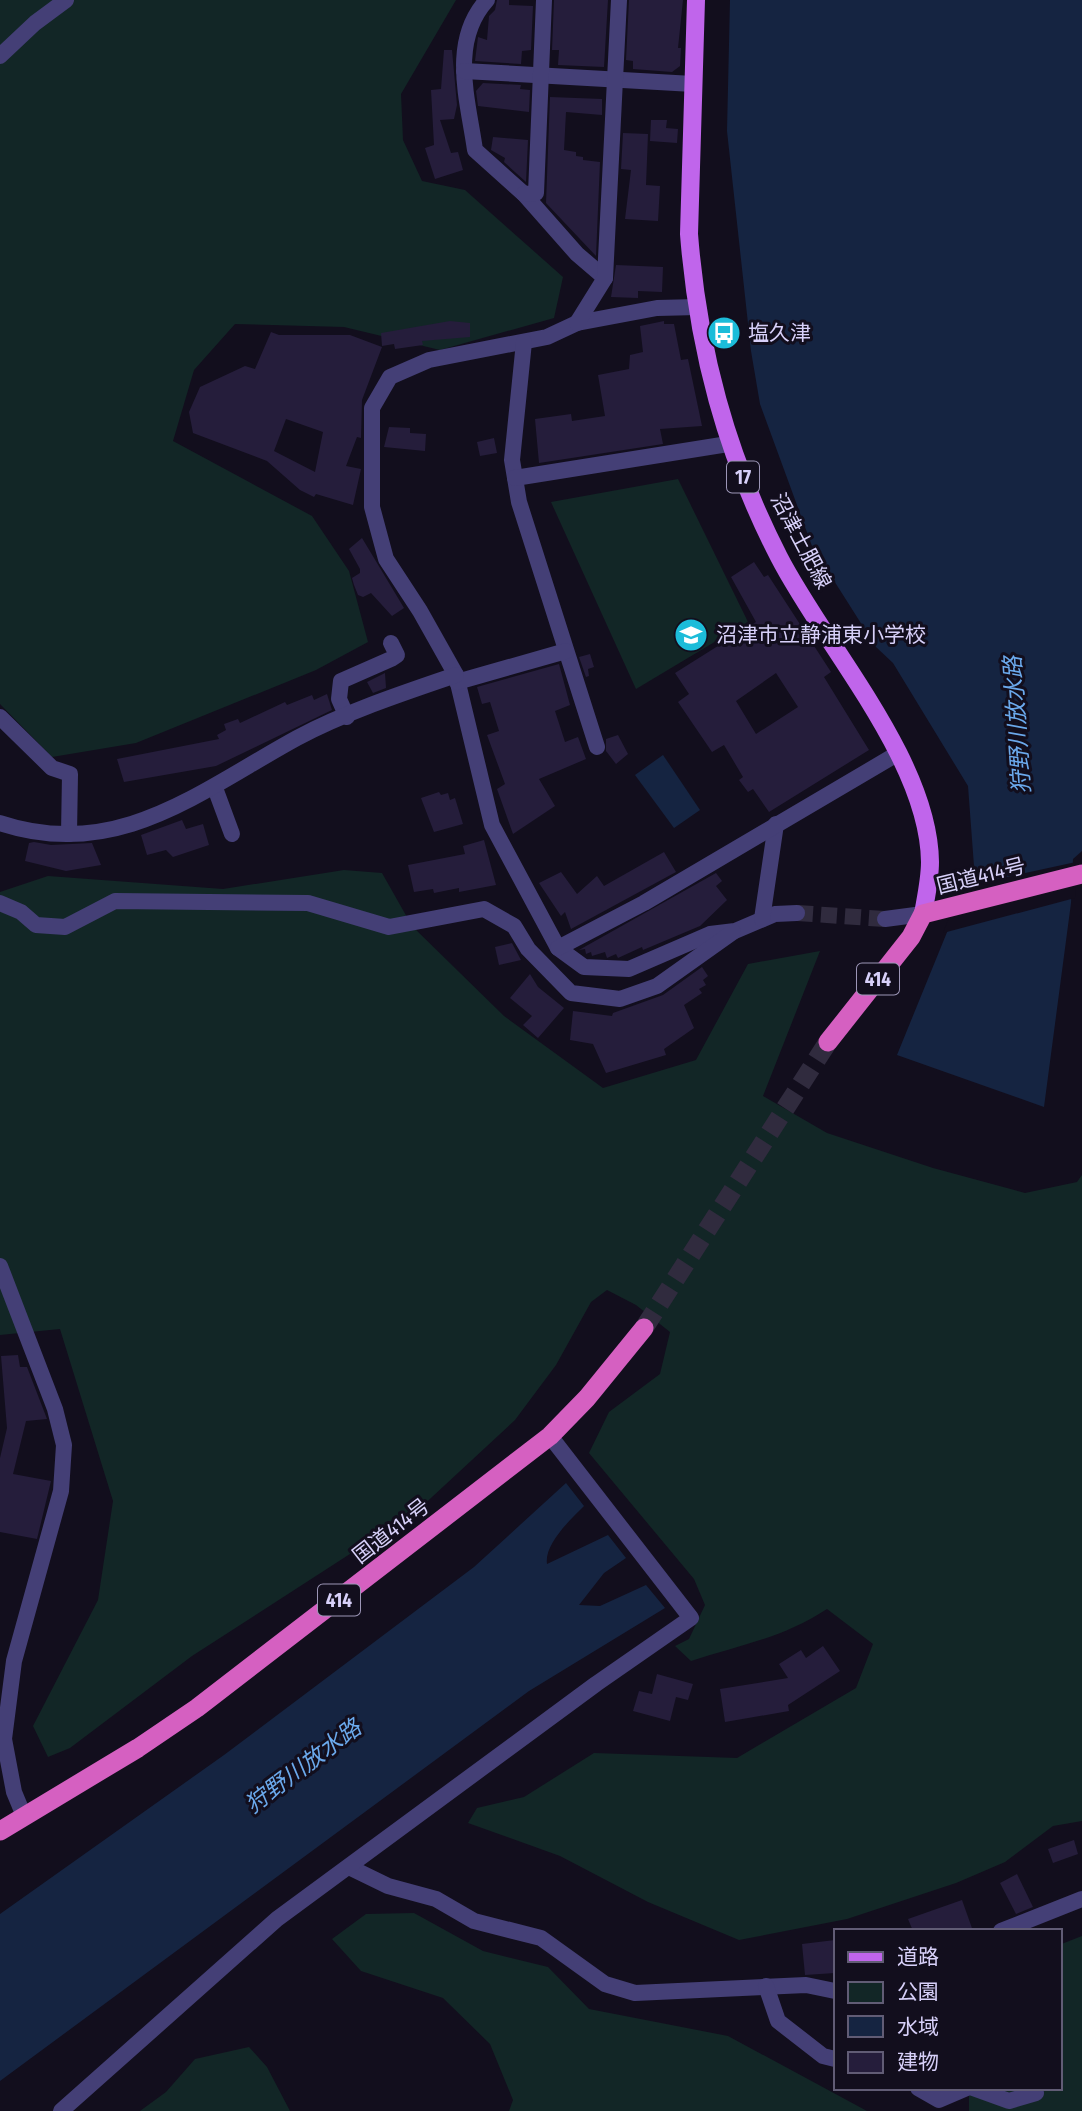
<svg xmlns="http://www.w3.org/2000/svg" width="1082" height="2111" viewBox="0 0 1082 2111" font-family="'Fira Sans Condensed','Noto Sans JP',sans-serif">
<rect width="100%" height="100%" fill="#120e1d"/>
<g fill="#122626">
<path d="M0,0H456L401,94L403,140L422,181L465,190L563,277L554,318L440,350L344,327L235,324L194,370L173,441L312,516L349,571L368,642L316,670L136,743L52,757L0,704Z"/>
<path d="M678,479L748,622L636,689L551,502Z"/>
<path d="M344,870L382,873L412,926L504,1016L603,1088L696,1060L748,964L820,951L763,1096L827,1133L933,1168L1025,1193L1077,1182L1082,1175V1821L1053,1826L1005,1862L956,1883L847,1919L739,1940L648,1902L560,1856L468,1823L477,1808L524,1797L594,1753L737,1758L856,1688L873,1644L827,1609C783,1638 740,1645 691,1661L675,1646L689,1639L705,1605L694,1579L589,1453L609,1412L660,1374L670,1332L636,1305L607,1290L591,1302L556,1365L515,1420L418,1510L192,1656L70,1748L48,1757L33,1726L98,1600L113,1501L60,1329L0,1335V892L48,876L223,889Z"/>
<path d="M414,1913L483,1951L548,1967L589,2009L728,2036L867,2111H509L513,2100L490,2044L443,1998L361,1971L332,1939L366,1914Z"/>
<path d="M1082,1936V2111H969V2088H1059V1945Z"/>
<path d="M249,2047L267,2067L290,2111H140L166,2092L195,2059Z"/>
</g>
<g fill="#152441">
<path d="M730,0H1082V851L1073,859L1071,903L1044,1107L897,1055L974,866L968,786L893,663L876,647L812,546L760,404L751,351L727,131Z"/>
<path d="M663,755L700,810L674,828L635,775Z"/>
<path d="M566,1483L584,1506C571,1519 544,1544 547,1564L608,1535L626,1558L604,1573L579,1605L600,1606L646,1585L665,1608L529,1691L0,2081V1914L224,1755L474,1567Z"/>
</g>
<path fill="#120e1d" d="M1076,862L1075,898L943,933L961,887Z"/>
<g fill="#251d3b" fill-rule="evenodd">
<path d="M497,0H509V5L533,6L531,50L522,51L521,64L475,61L478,37L487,40L489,16L495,10Z"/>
<path d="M554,0H608L604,67L558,65L559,50H552Z"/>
<path d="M629,0H683L678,48H681L680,66L672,72L633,69V61L626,60Z"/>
<path d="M444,50H452L457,105L454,119L440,120L451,153L458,152L463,170L435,179L425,148L434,145L431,90L441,89Z"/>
<path d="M483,83L521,85L520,89L530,90L529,112L478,106L476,91Z"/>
<path d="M550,97L602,99V115L566,112L564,150L576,152V156L583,157V160L600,162L596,256L546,203Z"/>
<path d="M651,120H667L666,128L678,129L677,143L650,141Z"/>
<path d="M623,133L648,134L646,185L660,186L658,221L625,219L631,170L621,169Z"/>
<path d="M493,137L528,140L526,182L504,162L505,158L491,150Z"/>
<path d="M616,265L663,267L662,292L638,291V298L611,297Z"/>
<path d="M450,321L470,323V337L422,341L423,345L395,349L394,344L382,346L381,333Z"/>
<path d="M664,321V324H674L681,360L688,359L702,426L660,429L663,444L539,463L535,419L571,414L572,421L605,416L598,375L629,369L630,355L643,352L640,326Z"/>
<path d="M271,332L279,335H350L382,347L362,400L361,438L357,437L346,466L361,469L353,505L316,494L314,497L300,490L267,461L193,433L189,412L200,387L245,366L255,369ZM286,419L323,432L315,472L274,451Z"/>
<path d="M389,427L410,428V433L426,434L425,451L384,447Z"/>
<path d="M494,438L497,453L480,456L477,442Z"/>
<path d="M362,538L404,608L392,616L371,593L363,597L358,595L354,585L352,578L360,573V569L349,549Z"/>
<path d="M754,562L764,577L768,575L831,672L824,677L869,750L769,812L753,789L748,792L739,780L743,777L724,745L712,752L678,702L689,694L675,673L756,622L731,577ZM776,673L798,707L756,734L736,701Z"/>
<path d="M590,654L594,667L588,669L589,676L586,677L579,657Z"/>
<path d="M559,664L570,705L555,711L565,742L578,737L586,759L539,779L555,806L513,834L497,789L505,784L487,735L499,731L490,702L482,704L477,687Z"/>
<path d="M385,673L386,688L373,693L367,682Z"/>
<path d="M327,694L332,710L216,766L124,782L117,759L219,739L217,735L226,730L224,724L238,719L240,723L285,702L287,705L312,695L314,700Z"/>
<path d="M618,735L628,754L616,764L606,751V739Z"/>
<path d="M439,792L441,795L448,793L450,800L455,798L463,824L434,832L421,798Z"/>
<path d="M182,820L186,829L203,824L209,845L173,857L166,850L147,855L141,835Z"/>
<path d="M484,840L496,885L459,892V888L434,893L433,889L414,892L408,865L465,854L463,846Z"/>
<path d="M34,842L51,845L92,843L101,865L66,871L25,861L29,843Z"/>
<path d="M664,852L676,872L571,929L565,912L561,916L539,883L561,872L577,894L597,876L604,886Z"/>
<path d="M716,873L722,881L716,886L727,900L700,926L643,950L642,947L618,958L616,954L607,958L605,952L592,956L591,952L586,954L585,949L579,950Z"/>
<path d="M512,943L521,960L499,965L495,947Z"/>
<path d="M702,967L708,976L703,980L706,985L699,989L702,993L684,1005L694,1028L664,1049L666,1055L606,1073L593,1044L570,1040L573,1011L612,1016L613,1013L663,995Z"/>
<path d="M530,974L538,987L564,1008L538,1038L523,1025L532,1016L510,998Z"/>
<path d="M18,1355L20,1367H27L47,1419L26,1421L13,1474L51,1481L37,1539L0,1532V1458L7,1428L1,1356Z"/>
<path d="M823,1646L840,1671L788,1705L789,1711L725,1722L720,1689L788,1678L779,1664L801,1650L806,1658Z"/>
<path d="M657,1674L693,1684L688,1700L676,1697L670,1721L633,1711L639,1691L652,1694Z"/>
<path d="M1074,1840L1078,1854L1053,1863L1048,1849Z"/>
<path d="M1017,1874L1033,1907L1016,1914L1000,1883Z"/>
<path d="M962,1900L973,1931H913L908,1919Z"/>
<path d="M835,1940V1973L805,1975L802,1944Z"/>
</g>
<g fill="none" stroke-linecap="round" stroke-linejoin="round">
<path stroke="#302b3e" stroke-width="16" stroke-dasharray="16 8" stroke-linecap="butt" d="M797,913L885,919"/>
<path stroke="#302b3e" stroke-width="19" stroke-dasharray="19 10" stroke-linecap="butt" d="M644,1328L828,1042"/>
<g stroke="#443f76" stroke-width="16">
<path d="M487,0C449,42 468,100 475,150L524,194L577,254L605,278"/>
<path d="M0,56L35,23L66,0"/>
<path d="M464,71L693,84"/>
<path d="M524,194L536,193L544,0"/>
<path d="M698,307L657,308L577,323L547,337L429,360L390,377L372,408V507L386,559L420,611L456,675L492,825L558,948L584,967L629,969L710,934L735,931L775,914L797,913"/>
<path d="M577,323L605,278L619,0"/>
<path d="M524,342L512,460L519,502L597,747"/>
<path d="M515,478L728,444"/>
<path d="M457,682L566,651"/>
<path d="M0,717L52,768L70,774L69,834"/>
<path d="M347,717L339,699L341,681L391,659L397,655L391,643"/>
<path d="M215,788L232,834"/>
<path d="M0,823C117,862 200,791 297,738C346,712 403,693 456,675"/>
<path d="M0,903L21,912L36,925L65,927L115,901L308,903L389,927L484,909L514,926L528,949L571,993L620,999L657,986L733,932"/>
<path d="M762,919L776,824"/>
<path d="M885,919L923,914"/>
<path d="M558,948L644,903L897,754"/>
<path d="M0,1266L55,1409L64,1445L61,1491L14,1661L4,1739L14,1792L24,1816"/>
<path d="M351,1868L388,1886L436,1899L474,1921L541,1938L605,1984L635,1993L806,1985L835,1991"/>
<path d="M1001,1931L1082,1899"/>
<path d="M766,1986L778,2021L823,2056L835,2059"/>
<path d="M918,2088L939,2100L967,2088"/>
<path d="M973,2088L1009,2101L1036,2093"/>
<path d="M61,2111L277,1919L596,1684L691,1618L550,1436"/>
</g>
<path stroke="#c065eb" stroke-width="18" d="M696,0L689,234C698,349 726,454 779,557C824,645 929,760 930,862C930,879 926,897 923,914"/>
<g stroke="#d560c1" stroke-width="19">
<path d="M828,1042L911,937L923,914L1082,874"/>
<path d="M0,1831L138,1748L197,1708L550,1436L587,1398L644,1328"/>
</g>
</g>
<defs>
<symbol id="bus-disc" viewBox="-11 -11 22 22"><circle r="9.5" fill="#1cbcd9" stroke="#120e1d"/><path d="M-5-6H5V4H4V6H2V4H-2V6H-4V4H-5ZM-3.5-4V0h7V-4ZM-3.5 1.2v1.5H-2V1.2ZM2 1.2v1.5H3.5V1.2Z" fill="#fff"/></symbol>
<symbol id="school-disc" viewBox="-11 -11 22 22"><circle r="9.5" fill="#1cbcd9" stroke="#120e1d"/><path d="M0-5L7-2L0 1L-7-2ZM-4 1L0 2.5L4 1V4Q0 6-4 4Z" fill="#fff"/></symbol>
</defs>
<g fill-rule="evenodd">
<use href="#bus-disc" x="705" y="314" width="38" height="38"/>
<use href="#school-disc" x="672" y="616" width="38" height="38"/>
</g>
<g text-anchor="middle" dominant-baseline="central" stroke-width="6" stroke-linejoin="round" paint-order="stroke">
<g fill="#120e1d" stroke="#9c96b7" stroke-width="2">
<rect x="727" y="461.5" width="32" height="31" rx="5"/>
<rect x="857" y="963.5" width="42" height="31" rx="5"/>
<rect x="318" y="1584.5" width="42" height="31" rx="5"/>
</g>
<g font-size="19" font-weight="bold" fill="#d7d0f9">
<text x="743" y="477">17</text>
<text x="878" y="979">414</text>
<text x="339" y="1600">414</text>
</g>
<g font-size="21" fill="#d7d0f9" stroke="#120e1d" text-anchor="start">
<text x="748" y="333">塩久津</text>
<text x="716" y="635">沼津市立静浦東小学校</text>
</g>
<g font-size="21" fill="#d7d0f9" stroke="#120e1d">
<text transform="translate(801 541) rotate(62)">沼津土肥線</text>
<text transform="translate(981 876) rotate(-14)">国道414号</text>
<text transform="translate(391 1531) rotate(-38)">国道414号</text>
</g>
<g font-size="23" font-style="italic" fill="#6ba9ec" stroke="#120e1d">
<text transform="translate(1017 725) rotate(-94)">狩野川放水路</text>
<text transform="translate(303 1766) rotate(-37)">狩野川放水路</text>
</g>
</g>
<rect x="834" y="1929" width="228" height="161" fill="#120e1d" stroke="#615c75" stroke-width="2"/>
<rect x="848" y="1952" width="35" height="10" fill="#c065eb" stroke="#615c75" stroke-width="2"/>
<text x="897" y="1964" font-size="21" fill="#d7d0f9">道路</text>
<rect x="848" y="1982" width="35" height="21" fill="#122626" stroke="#615c75" stroke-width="2"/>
<text x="897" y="1999" font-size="21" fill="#d7d0f9">公園</text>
<rect x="848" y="2016" width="35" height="21" fill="#152441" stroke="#615c75" stroke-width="2"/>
<text x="897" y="2034" font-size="21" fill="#d7d0f9">水域</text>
<rect x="848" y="2052" width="35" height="21" fill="#251d3b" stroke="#615c75" stroke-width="2"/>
<text x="897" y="2069" font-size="21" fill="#d7d0f9">建物</text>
</svg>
